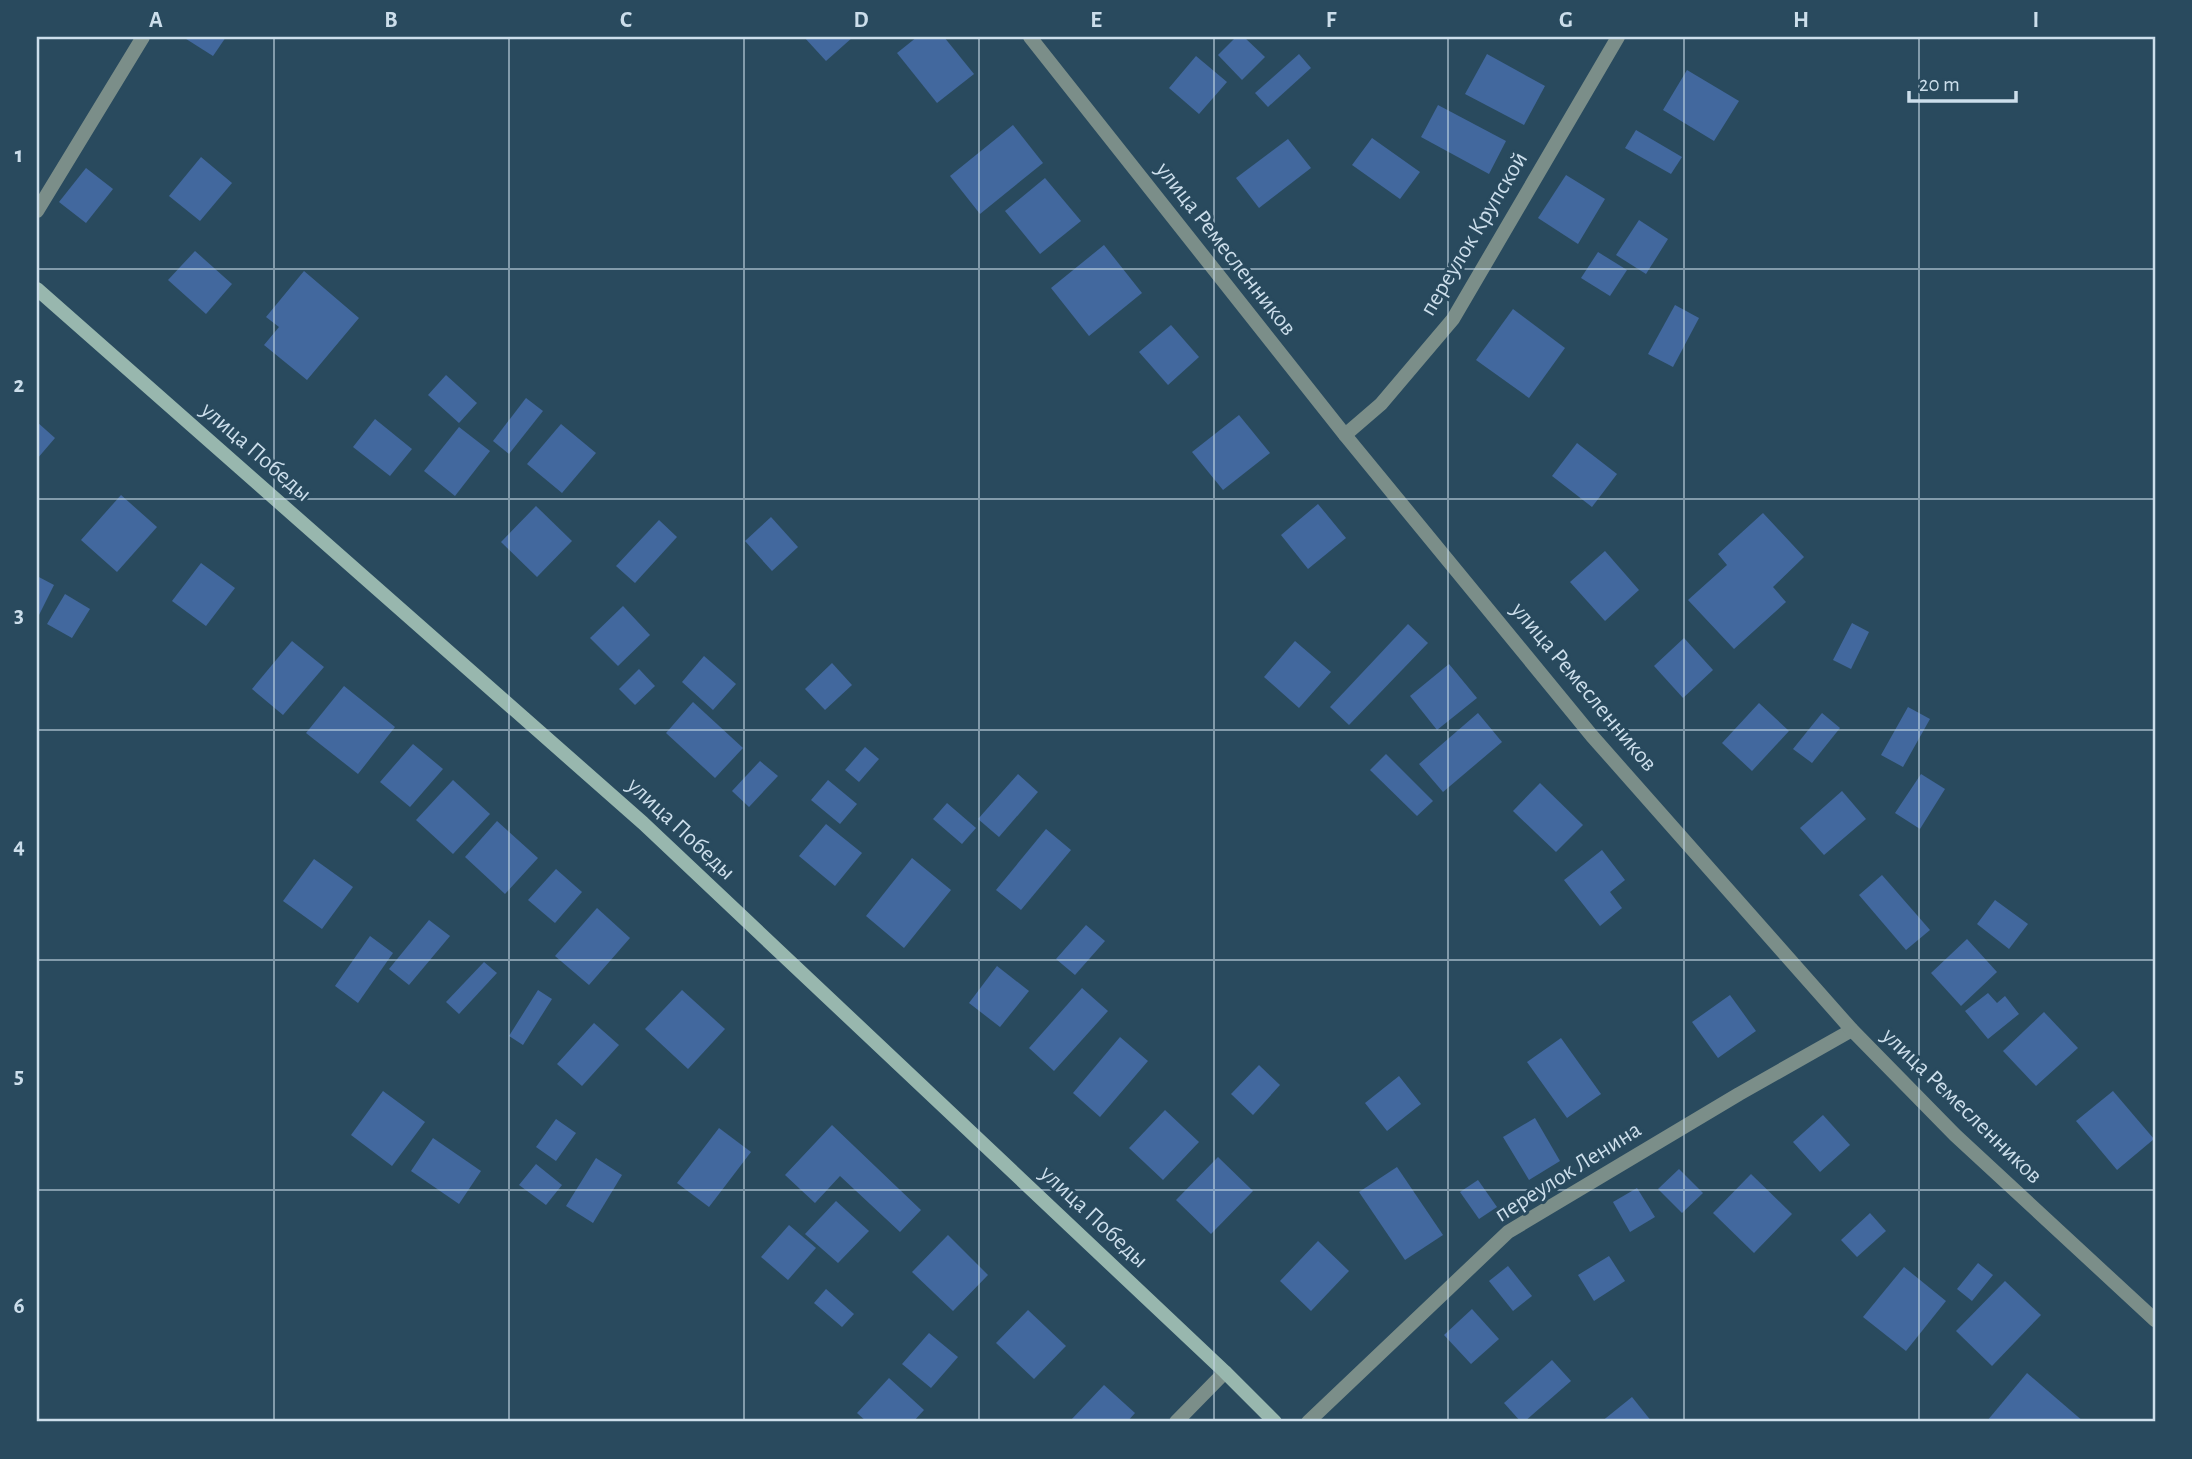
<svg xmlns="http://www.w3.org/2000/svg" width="2192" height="1459" viewBox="0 0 2192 1459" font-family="'Alegreya Sans',sans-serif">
<rect width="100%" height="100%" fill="#294a5e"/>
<g fill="#42689e">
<path d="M183,37H226L213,56Z"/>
<path d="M804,37H853L826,61Z"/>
<path d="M917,37H944L974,74L937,103L897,53Z"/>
<path d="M1236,37H1244L1265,57L1242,80L1218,55Z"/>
<path d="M1299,54L1311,68L1268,107L1255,93Z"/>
<path d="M1487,54L1545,86L1524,125L1465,94Z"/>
<path d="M1196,56L1227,82L1199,114L1169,88Z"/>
<path d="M1687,70L1739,101L1714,141L1663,110Z"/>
<path d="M1438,105L1506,141L1489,174L1421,137Z"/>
<path d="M1013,125L1043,163L980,214L950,176Z"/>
<path d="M1636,130L1682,157L1671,174L1625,148Z"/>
<path d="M1372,138L1420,172L1400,199L1352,165Z"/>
<path d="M1288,139L1311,168L1259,208L1236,178Z"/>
<path d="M201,157L232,183L200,221L169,196Z"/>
<path d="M86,168L113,189L86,223L59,202Z"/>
<path d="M1566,175L1605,199L1578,244L1538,218Z"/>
<path d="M1045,178L1081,221L1040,254L1005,211Z"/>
<path d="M1639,220L1668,239L1646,274L1616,255Z"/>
<path d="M1104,245L1142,293L1089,336L1051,288Z"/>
<path d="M195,251L232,284L206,314L168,280Z"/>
<path d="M1598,252L1627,270L1610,296L1581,278Z"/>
<path d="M304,271L359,318L307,380L264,345L279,327L266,317Z"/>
<path d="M1675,305L1699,318L1673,367L1648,354Z"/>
<path d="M1513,309L1565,348L1529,398L1476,360Z"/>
<path d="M1171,325L1199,357L1168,385L1139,352Z"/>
<path d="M446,375L477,403L459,423L428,395Z"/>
<path d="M526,398L543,411L509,454L493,441Z"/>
<path d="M1239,415L1270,453L1223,490L1192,452Z"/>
<path d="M375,419L412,449L390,476L353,447Z"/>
<path d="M37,422L55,438L37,459Z"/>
<path d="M561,424L596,453L562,493L527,464Z"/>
<path d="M459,427L490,451L455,496L424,471Z"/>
<path d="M1577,443L1617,474L1592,507L1552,476Z"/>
<path d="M121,495L157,527L117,572L81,540Z"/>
<path d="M1318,504L1346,538L1308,569L1281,535Z"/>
<path d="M536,506L572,541L537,577L501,542Z"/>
<path d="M1763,513L1804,557L1773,587L1786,602L1734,649L1688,600L1727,565L1718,554Z"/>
<path d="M771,517L798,547L772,571L745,541Z"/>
<path d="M659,520L677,537L635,583L616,566Z"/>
<path d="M1605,551L1639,590L1605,621L1570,582Z"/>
<path d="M201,563L235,588L206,626L172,601Z"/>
<path d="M37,576L54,585L37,619Z"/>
<path d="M65,594L90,609L72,638L47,624Z"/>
<path d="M623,606L650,635L618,666L590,638Z"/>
<path d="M1852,623L1869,632L1851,669L1833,660Z"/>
<path d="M1408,624L1428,643L1349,725L1330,707Z"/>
<path d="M1684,638L1713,670L1683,698L1654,666Z"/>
<path d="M292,641L324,667L283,715L252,689Z"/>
<path d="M1295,641L1331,672L1299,708L1264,677Z"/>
<path d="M704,656L736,684L713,710L682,682Z"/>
<path d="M832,663L852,685L825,710L805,689Z"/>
<path d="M1449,664L1477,698L1437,730L1410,696Z"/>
<path d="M639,669L655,686L635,705L619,689Z"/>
<path d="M344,686L395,727L358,774L306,733Z"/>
<path d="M693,702L743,748L715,778L666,733Z"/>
<path d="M1759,703L1789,731L1752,771L1722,743Z"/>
<path d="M1908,707L1930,719L1903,767L1881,755Z"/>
<path d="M1478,713L1502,742L1443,792L1419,764Z"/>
<path d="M1822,713L1840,728L1812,763L1793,749Z"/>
<path d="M413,744L443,769L410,807L380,782Z"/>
<path d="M865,747L879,759L859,782L845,770Z"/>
<path d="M1386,754L1433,801L1417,816L1370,770Z"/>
<path d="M760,761L778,776L749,807L732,791Z"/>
<path d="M1018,774L1038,792L999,837L978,819Z"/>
<path d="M1921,774L1945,789L1920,829L1895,813Z"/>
<path d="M453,780L490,814L453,854L416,820Z"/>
<path d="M828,780L857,804L840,824L811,800Z"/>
<path d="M1540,783L1583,825L1556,852L1513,811Z"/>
<path d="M1842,791L1866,819L1824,855L1800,828Z"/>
<path d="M947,803L976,828L962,844L933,819Z"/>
<path d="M497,821L538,858L505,894L465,857Z"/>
<path d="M826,824L862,853L835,886L799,856Z"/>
<path d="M1046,829L1071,850L1021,910L996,890Z"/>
<path d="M1602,850L1625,880L1610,892L1622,908L1600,926L1564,880Z"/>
<path d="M912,858L951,890L904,948L866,916Z"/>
<path d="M314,859L353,887L322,929L283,901Z"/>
<path d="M556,869L582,892L555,923L528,900Z"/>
<path d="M1882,875L1930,930L1906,950L1859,895Z"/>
<path d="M1995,900L2028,924L2009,949L1977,924Z"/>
<path d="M597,908L630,938L589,985L555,956Z"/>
<path d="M429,920L450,936L409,985L389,969Z"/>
<path d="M1086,925L1105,941L1075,975L1056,959Z"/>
<path d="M370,936L393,953L358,1003L335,986Z"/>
<path d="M1967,939L1997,972L1961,1006L1931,973Z"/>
<path d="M484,962L497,973L459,1014L446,1002Z"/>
<path d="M997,966L1029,991L1000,1027L969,1003Z"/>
<path d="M1082,988L1108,1011L1054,1071L1029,1048Z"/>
<path d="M538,990L552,999L523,1045L509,1036Z"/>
<path d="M682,990L725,1029L688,1069L645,1029Z"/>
<path d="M1988,993L1997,1003L2005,996L2019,1014L1988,1039L1965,1011Z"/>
<path d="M1730,995L1756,1031L1718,1058L1692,1022Z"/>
<path d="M2044,1012L2078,1048L2036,1086L2003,1051Z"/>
<path d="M594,1023L619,1045L582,1086L557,1064Z"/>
<path d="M1120,1037L1148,1061L1100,1117L1073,1093Z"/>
<path d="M1561,1038L1601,1094L1567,1118L1527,1062Z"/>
<path d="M1259,1065L1280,1085L1253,1115L1231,1094Z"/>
<path d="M1399,1076L1421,1104L1387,1131L1365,1103Z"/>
<path d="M383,1091L425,1122L392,1166L351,1135Z"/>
<path d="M2113,1091L2154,1139L2117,1170L2076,1121Z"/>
<path d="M1165,1110L1199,1142L1163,1180L1129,1148Z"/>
<path d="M1823,1115L1850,1145L1820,1172L1793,1142Z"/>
<path d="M1535,1118L1560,1161L1529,1180L1503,1137Z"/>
<path d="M556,1119L576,1133L556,1161L536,1147Z"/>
<path d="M832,1125L921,1210L900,1232L840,1176L815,1203L785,1175Z"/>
<path d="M719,1128L751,1152L709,1207L677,1183Z"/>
<path d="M433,1138L481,1171L459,1204L411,1171Z"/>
<path d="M1218,1157L1253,1191L1211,1234L1176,1200Z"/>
<path d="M596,1158L622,1175L593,1223L566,1206Z"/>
<path d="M536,1164L562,1185L546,1205L519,1185Z"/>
<path d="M1397,1167L1443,1235L1405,1260L1359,1192Z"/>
<path d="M1679,1169L1703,1193L1682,1213L1658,1189Z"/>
<path d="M1751,1174L1792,1214L1754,1253L1713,1213Z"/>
<path d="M1478,1180L1497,1207L1479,1219L1460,1192Z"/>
<path d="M1637,1188L1655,1217L1630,1232L1613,1202Z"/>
<path d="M836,1201L869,1231L838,1263L805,1234Z"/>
<path d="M1870,1213L1886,1231L1857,1257L1841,1240Z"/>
<path d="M789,1225L816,1248L788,1280L761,1257Z"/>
<path d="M948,1235L988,1275L953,1311L912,1272Z"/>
<path d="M1318,1241L1349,1271L1311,1311L1280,1281Z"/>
<path d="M1609,1256L1625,1281L1594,1301L1578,1275Z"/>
<path d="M1978,1263L1993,1275L1972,1301L1957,1289Z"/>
<path d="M1508,1266L1532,1296L1513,1311L1489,1281Z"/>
<path d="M1904,1267L1946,1301L1906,1351L1863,1317Z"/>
<path d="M2005,1281L2041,1315L1992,1366L1956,1331Z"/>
<path d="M826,1289L854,1314L842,1327L814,1303Z"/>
<path d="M1472,1309L1499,1339L1471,1364L1444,1335Z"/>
<path d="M1028,1310L1066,1346L1034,1379L996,1343Z"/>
<path d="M929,1333L958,1357L931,1388L902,1364Z"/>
<path d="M1552,1360L1571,1381L1524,1422H1521L1504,1403Z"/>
<path d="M2027,1373L2084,1422L1987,1421Z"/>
<path d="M889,1378L924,1410L913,1422H867L857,1413Z"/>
<path d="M1104,1385L1135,1413L1127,1422H1073L1071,1420Z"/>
<path d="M1632,1397L1652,1422H1601Z"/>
</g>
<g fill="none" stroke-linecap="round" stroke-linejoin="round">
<g stroke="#7b8e89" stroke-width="14">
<path d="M37,211L143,37"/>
<path d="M1345,435L1381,404L1453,319L1618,37"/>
<path d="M1176,1422L1225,1372"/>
<path d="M1308,1422L1508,1232L1739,1094L1852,1030"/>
</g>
<path stroke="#7b8e89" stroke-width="14" d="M1030,37L1345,435L1592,736L1852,1030L1955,1135L2155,1320"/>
<path stroke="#98b7ae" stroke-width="14" d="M37,289L643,823L1225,1372L1275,1422"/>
</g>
<path fill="none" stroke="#ccdeeb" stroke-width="2" stroke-opacity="0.55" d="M274,37V1422M509,37V1422M744,37V1422M979,37V1422M1214,37V1422M1448,37V1422M1684,37V1422M1919,37V1422M37,269H2155M37,499H2155M37,730H2155M37,960H2155M37,1190H2155"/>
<g text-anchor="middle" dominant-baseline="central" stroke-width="6" stroke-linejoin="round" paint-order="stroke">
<g font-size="24" fill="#ccdeeb" stroke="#294a5e">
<text transform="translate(1474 234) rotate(-59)">переулок Крупской</text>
<text transform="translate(1226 249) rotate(52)">улица Ремесленников</text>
<text transform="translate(256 452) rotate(41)">улица Победы</text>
<text transform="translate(1584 687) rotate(50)">улица Ремесленников</text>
<text transform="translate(681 829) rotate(43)">улица Победы</text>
<text transform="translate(1962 1106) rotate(44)">улица Ремесленников</text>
<text transform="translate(1568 1172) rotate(-32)">переулок Ленина</text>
<text transform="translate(1094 1217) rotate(43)">улица Победы</text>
</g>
</g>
<rect width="2192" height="1459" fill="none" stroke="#294a5e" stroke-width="77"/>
<path d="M1909 91v10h107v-10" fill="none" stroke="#ccdeeb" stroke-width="3.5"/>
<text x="1919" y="91" font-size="21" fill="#ccdeeb" stroke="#294a5e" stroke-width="5" paint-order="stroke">20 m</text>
<rect x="38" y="38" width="2116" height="1382" fill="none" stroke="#ccdeeb" stroke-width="2.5"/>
<g font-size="23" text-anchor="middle" font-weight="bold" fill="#ccdeeb">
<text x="156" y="27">A</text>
<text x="391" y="27">B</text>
<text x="626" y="27">C</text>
<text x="861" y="27">D</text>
<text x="1096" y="27">E</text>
<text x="1331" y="27">F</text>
<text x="1566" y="27">G</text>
<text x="1801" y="27">H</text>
<text x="2036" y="27">I</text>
<text x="19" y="162">1</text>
<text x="19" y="392">2</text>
<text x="19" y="622">3</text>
<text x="19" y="853">4</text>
<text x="19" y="1083">5</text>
<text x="19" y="1313">6</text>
</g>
</svg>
